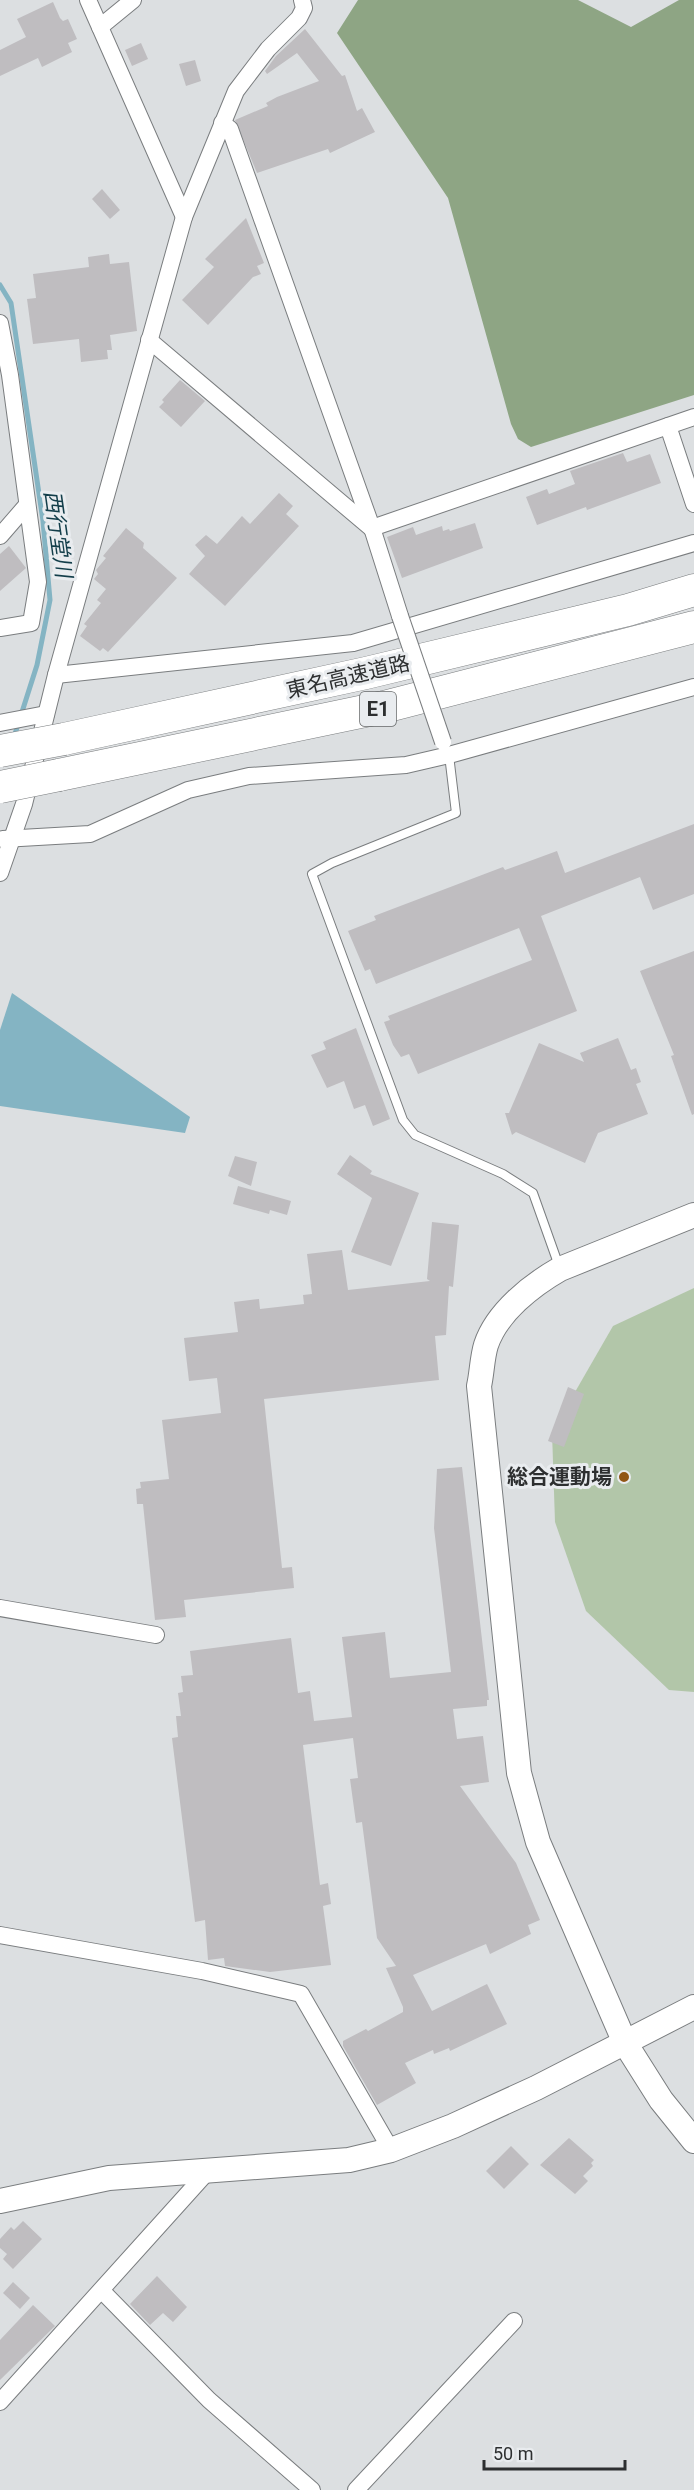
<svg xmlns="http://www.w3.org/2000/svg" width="694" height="2490" viewBox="0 0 694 2490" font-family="Roboto,'Noto Sans JP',sans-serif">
<rect width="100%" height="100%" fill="#dcdfe1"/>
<path fill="#b2c6a9" d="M694,1288V1692L669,1690L586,1611L555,1522L552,1432L613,1326Z"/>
<path fill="#8ea584" d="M358,0H578L631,27L679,0H694V395L531,447L518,439L511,424L448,198L337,33Z"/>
<path fill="#84b4c3" d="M12,993L190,1117L185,1133L0,1106V1030Z"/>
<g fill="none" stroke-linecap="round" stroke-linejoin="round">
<path stroke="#84b4c3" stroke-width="5" d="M0,285L11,303L43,521L50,600L37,665L14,737"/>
</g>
<g fill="#bfbdc0">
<path d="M53,2L60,18L63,21L68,19L77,39L68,43L72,52L42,67L38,58L0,76V50L26,37L17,19Z"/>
<path d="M305,29L342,76L345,75L357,111L362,108L375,132L330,153L328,149L257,173L235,120L268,106L266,103L277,97L319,81L297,53L267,74L265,71L276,56Z"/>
<path d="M141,43L148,59L132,66L125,50Z"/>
<path d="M195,60L201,81L186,86L179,64Z"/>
<path d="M102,189L120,210L110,219L92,199Z"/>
<path d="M246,218L264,263L257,266L261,274L253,277L208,325L182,300L214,267L205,259Z"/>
<path d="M109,254L110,264L129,262L137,331L110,335L112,350H107L108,359L81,362L79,339L33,344L27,299L36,298L33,274L89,267L88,257Z"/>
<path d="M180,380L205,401L181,427L159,407L164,402L162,400Z"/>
<path d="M623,453L627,462L650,454L661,483L587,510L586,507L537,525L526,497L547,489L549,494L575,484L570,471Z"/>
<path d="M279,493L293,506L286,514L299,526L225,606L189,574L205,556L195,545L206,535L217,544L242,516L250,524Z"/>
<path d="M475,523L483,548L402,578L387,537L413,527L416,535L442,526L443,531L449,529L450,531Z"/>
<path d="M126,528L144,543L143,548L177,578L108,652L103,648L100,651L80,636L87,626L84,624L101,603L97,600L106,589L94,579L98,574L96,570L106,558L103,556Z"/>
<path d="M9,546L26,568L0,591V554Z"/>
<path d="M694,824V894L653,910L640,877L541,916L577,1011L418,1074L409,1054L401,1057L393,1045L384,1022L390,1020L388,1016L532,960L519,928L376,984L370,969L365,971L348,931L376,920L374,916L503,867L505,870L557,851L565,873Z"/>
<path d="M694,951V1114L692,1115L671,1056L674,1055L640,971Z"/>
<path d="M356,1028L390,1119L373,1126L365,1105L354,1109L344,1081L327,1088L311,1055L326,1049L323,1042Z"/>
<path d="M618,1038L631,1070L636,1068L641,1082L636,1084L648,1114L598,1133L585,1163L516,1132L512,1135L505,1113H509L539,1043L584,1062L580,1053Z"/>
<path d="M350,1155L372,1171L370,1174L419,1193L391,1266L351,1252L372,1198L337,1174Z"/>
<path d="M235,1156L257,1162L251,1186L228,1176Z"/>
<path d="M238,1186L291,1201L287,1215L270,1210L269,1214L233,1204Z"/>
<path d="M432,1222L459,1225L453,1287L449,1286L446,1335L435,1336L439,1380L264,1399L282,1568L292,1567L294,1588L184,1600L186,1617L155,1620L143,1504H137L136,1489L141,1488L140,1482L169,1479L162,1420L221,1413L217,1378L189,1381L184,1338L238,1332L234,1302L259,1299L260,1309L304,1304L303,1295L312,1294L307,1254L342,1250L348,1290L430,1281L427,1279Z"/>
<path d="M568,1387L584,1394L564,1447L548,1441Z"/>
<path d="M462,1467L489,1700H487V1706L453,1709L457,1739L483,1736L489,1782L460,1786L516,1863L540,1920L528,1925L531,1934L490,1954L486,1944L413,1975L432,2011L487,1984L507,2024L450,2051L449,2048L434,2054L433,2050L405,2063L416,2083L377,2105L343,2046V2041L366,2029L368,2031L403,2012V2007L386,1968L396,1966L377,1938L362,1822L356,1823L350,1779L358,1778L353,1738L303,1745L320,1885L328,1883L331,1904L323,1906L331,1965L270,1972L225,1966L224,1958L208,1960L205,1920L195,1922L172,1738L178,1737L176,1716H181L178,1693L183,1692L181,1676L193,1675L190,1651L291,1638L298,1693L310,1691L314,1721L352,1717L342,1637L385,1632L390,1678L451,1672L434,1528L437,1469Z"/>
<path d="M569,2138L594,2160L591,2163L593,2166L583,2176L588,2181L575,2194L540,2165Z"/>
<path d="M511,2146L529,2164L504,2189L486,2171Z"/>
<path d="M23,2221L42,2239L13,2269L3,2259L7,2254L0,2248V2239L11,2227L14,2230Z"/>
<path d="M157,2276L187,2307L173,2322L163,2313L150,2325L130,2304Z"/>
<path d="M13,2282L30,2298L20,2309L3,2293Z"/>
<path d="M33,2305L55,2326L0,2380V2340Z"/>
</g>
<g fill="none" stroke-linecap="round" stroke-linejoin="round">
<defs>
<path id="lane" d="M449,755L456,813L332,863L312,874L403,1120L415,1135L503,1174L533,1193L559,1266"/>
<g id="street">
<path d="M88,0L184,217"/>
<path d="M100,27L133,0"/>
<path d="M222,123L230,129L372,528L400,616"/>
<path d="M0,323L10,375L38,582L31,623L0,628"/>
<path d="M149,340L371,528"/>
<path d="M668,426L694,504"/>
<path d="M372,528L694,417"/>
<path d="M0,536L26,506"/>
<path d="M56,675L353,643L694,543"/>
<path d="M0,723L46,714"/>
<path d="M3,839L90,834L188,790L249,776L406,765L449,755L694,687"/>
<path d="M0,873L24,804L56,675L184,217L236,91L268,49L299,18L304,8L302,0"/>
<path d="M0,1608L156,1635"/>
<path d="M0,1935L202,1971L301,1994L391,2150"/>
<path d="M102,2291L209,2400L312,2490"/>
<path d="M0,2402L210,2169"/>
<path d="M356,2490L514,2321"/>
</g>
<g id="secondary">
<path d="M694,1215L560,1269C532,1285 497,1312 486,1345C482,1358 482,1373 479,1386L519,1773L538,1842L625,2043L661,2100L694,2141"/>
<path d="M0,2201L109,2178L349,2160L391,2150L453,2126L536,2088L694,2007"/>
</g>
<g id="highway">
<path d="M64,739L366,673L628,610L694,590"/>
<path d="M59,775L384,707L694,627"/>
</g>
</defs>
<use href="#lane" stroke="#7a7d7f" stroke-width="10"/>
<use href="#street" stroke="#7a7d7f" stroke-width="18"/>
<use href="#secondary" stroke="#7a7d7f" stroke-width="26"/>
<use href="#highway" stroke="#7a7d7f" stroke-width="33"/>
<use href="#lane" stroke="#fff" stroke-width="8"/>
<use href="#street" stroke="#fff" stroke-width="16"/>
<use href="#secondary" stroke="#fff" stroke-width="24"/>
<use href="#highway" stroke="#fff" stroke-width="32"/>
<defs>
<path id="street-bridge" d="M400,616L443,742"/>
<g id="highway-bridge">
<path d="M0,751L64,739"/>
<path d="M0,787L59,775"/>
</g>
</defs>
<use href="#street-bridge" stroke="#7a7d7f" stroke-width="18" stroke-linecap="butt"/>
<use href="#highway-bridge" stroke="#7a7d7f" stroke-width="33" stroke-linecap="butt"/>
<use href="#street-bridge" stroke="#fff" stroke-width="16"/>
<use href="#highway-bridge" stroke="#fff" stroke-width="32"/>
</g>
<circle fill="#915616" stroke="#e9ecef" stroke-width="2" cx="624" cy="1477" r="6"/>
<g text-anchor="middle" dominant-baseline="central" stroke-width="6" stroke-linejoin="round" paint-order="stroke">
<rect fill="#e9ecef" stroke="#656869" stroke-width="1.5" x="360" y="692" width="36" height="34" rx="4.5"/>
<g font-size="20" font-weight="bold" fill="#2d2f30">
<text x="378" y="709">E1</text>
</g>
<g font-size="21" fill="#2d2f30" stroke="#e9ecef">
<text transform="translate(348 677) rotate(-13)">東名高速道路</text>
</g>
<g font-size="21" font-weight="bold" fill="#2d2f30" stroke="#e9ecef" text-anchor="end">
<text x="612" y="1477">総合運動場</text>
</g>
<g font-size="22" font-style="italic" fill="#133e4a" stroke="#e9ecef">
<text transform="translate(58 534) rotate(82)">西行堂川</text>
</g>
</g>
<path d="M484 2460v9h141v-9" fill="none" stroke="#2d2f30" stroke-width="3"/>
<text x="493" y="2460" font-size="18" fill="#2d2f30" stroke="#e9ecef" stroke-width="4.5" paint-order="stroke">50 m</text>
</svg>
